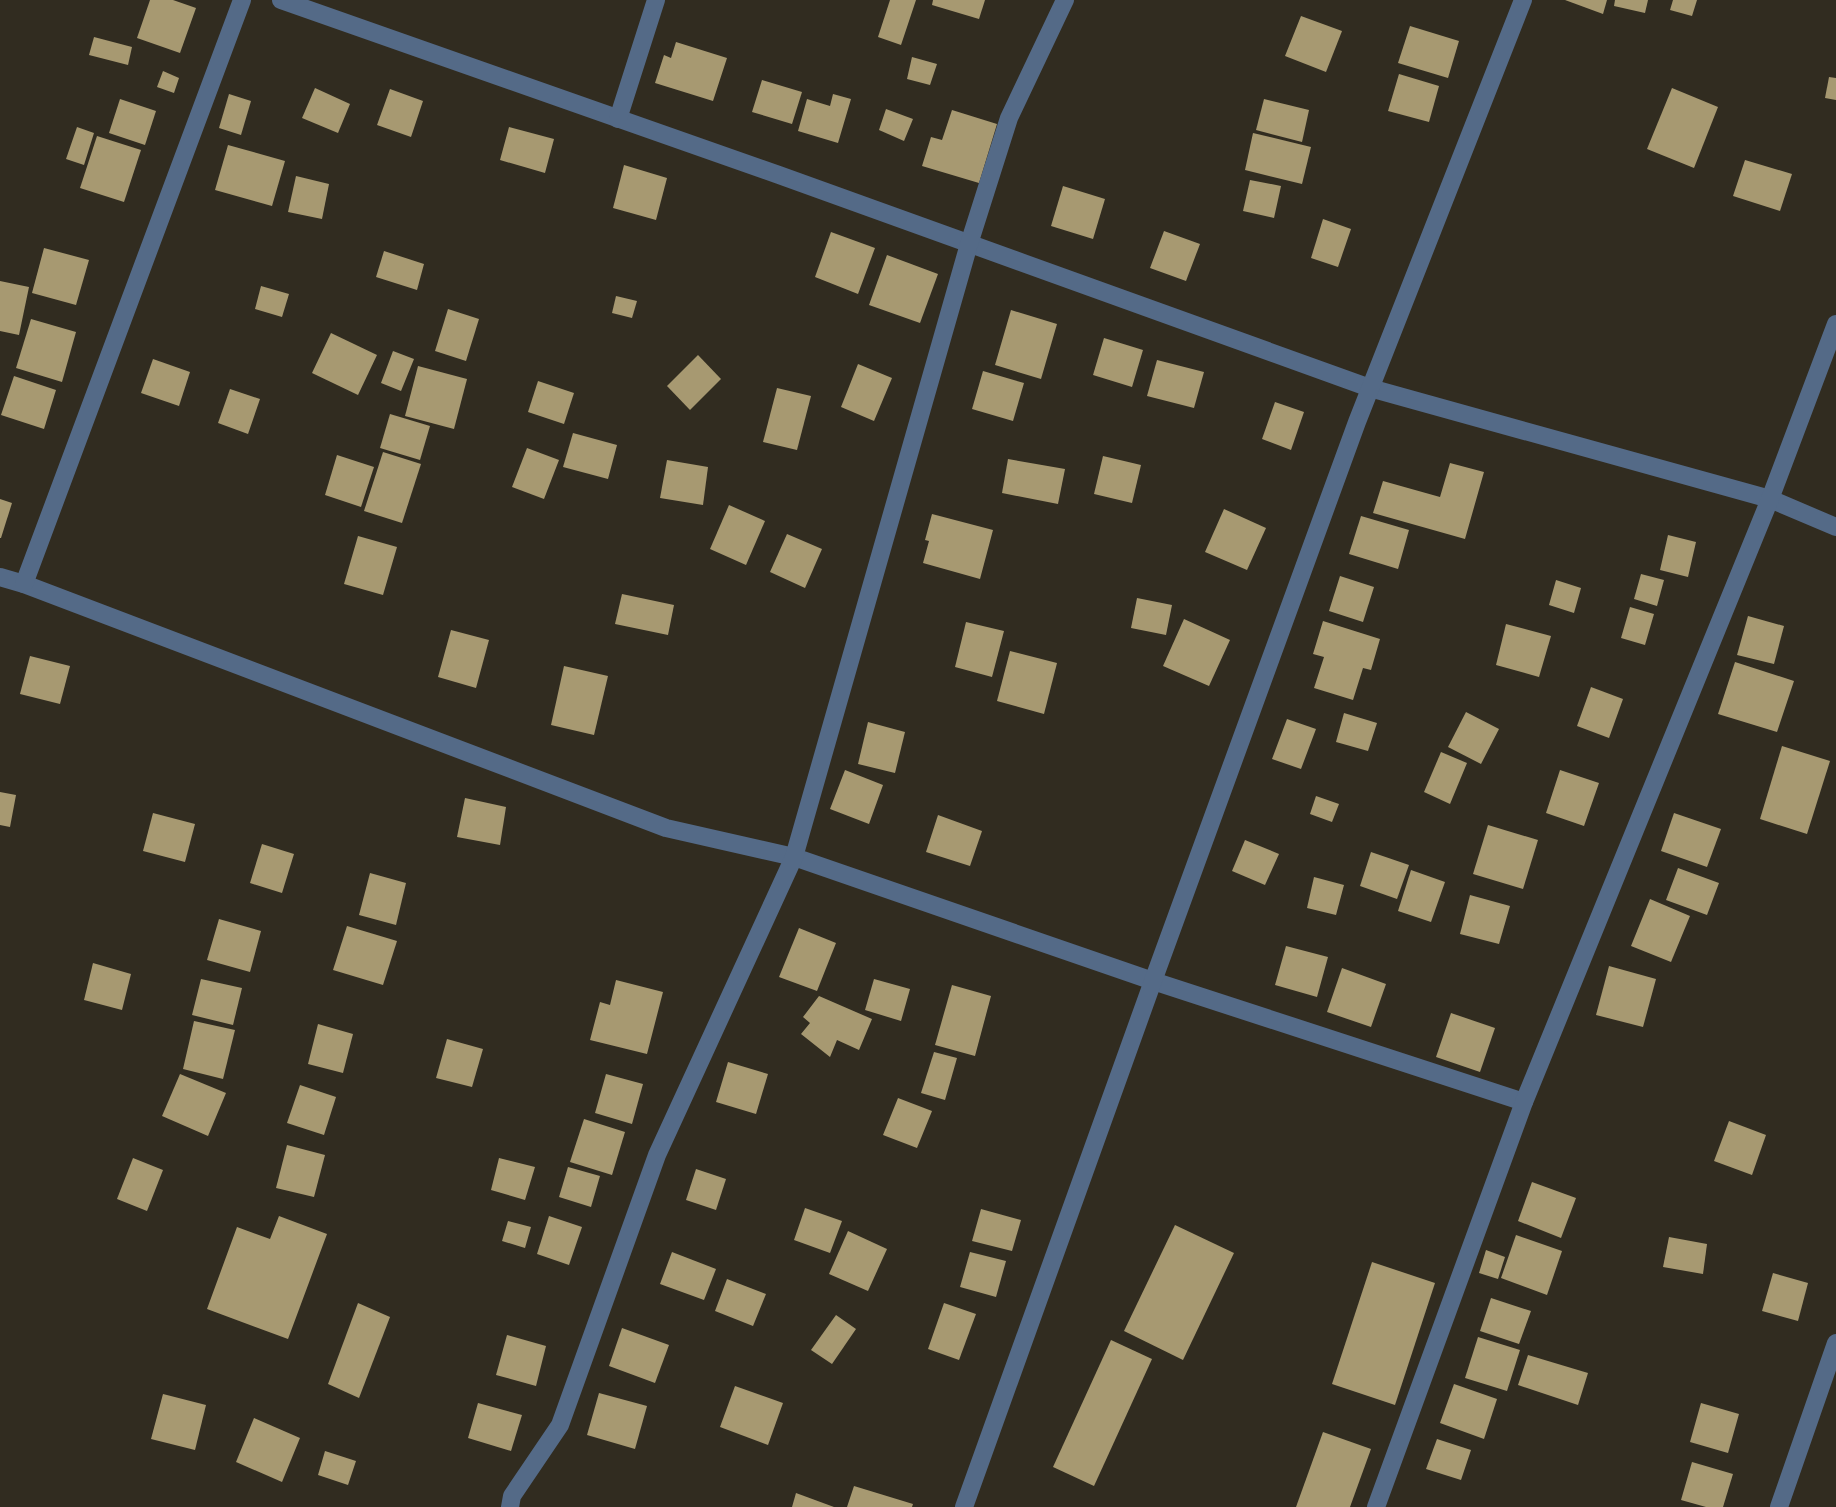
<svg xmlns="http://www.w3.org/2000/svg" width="1836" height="1507" viewBox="0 0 1836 1507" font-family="'Source Sans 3',sans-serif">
<rect width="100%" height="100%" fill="#312c20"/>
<g fill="#a79971">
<path d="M150,0H173L196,8L180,53L137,38Z"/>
<path d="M890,0H916L901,45L878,37Z"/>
<path d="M933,0H985L979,19L932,5Z"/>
<path d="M1565,0H1607L1603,14Z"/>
<path d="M1615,0H1648L1645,13L1614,6Z"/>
<path d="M1673,0H1697L1692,16L1670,10Z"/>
<path d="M1301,16L1342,31L1326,72L1285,56Z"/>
<path d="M1410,26L1459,41L1448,78L1398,63Z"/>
<path d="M94,37L132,47L128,65L89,55Z"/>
<path d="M676,42L727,58L713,101L655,83L664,55L671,58Z"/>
<path d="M912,57L937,64L930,85L907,79Z"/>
<path d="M163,71L179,78L174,93L157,87Z"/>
<path d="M1399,74L1439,86L1429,122L1388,111Z"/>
<path d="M1829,77L1836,78V100L1825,98Z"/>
<path d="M762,80L802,92L792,124L752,112Z"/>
<path d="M315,88L350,104L338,133L302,118Z"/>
<path d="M1672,88L1718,107L1694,168L1647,149Z"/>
<path d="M390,89L423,101L411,137L377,125Z"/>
<path d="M229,94L251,101L241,135L219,128Z"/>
<path d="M833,94L851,99L838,143L798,131L807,99L830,106Z"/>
<path d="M120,99L156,111L145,145L109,133Z"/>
<path d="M1264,99L1309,110L1302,142L1256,130Z"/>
<path d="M886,109L913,119L904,141L879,130Z"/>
<path d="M952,110L997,124L979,183L922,166L931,137L942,140Z"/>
<path d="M77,127L94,133L84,165L66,159Z"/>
<path d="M509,127L554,139L545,173L500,160Z"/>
<path d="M1253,133L1311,147L1302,184L1245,170Z"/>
<path d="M97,136L141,150L124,202L80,188Z"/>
<path d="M228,145L285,161L272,206L215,190Z"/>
<path d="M1745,160L1792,174L1780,211L1733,196Z"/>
<path d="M624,165L667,178L656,220L613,208Z"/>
<path d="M296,176L329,184L322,219L288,212Z"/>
<path d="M1250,180L1281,186L1274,218L1243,211Z"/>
<path d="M1063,186L1105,199L1093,239L1051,226Z"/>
<path d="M1323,219L1351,229L1338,267L1311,258Z"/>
<path d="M1164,231L1200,244L1186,281L1150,268Z"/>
<path d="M831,232L875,248L858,294L815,277Z"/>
<path d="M44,248L89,260L76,305L32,293Z"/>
<path d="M384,251L424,264L417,290L376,277Z"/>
<path d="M887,255L938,274L920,323L869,305Z"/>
<path d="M0,281L29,287L19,335L0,331Z"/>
<path d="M261,286L289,294L282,317L255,309Z"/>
<path d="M616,296L637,301L632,318L612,313Z"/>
<path d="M448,309L479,319L466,361L435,351Z"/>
<path d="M1011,310L1057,324L1041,379L995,365Z"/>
<path d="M31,319L76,332L62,382L16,368Z"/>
<path d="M331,333L377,355L358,395L312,373Z"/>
<path d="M1104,338L1143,350L1132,387L1093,375Z"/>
<path d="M393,351L414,359L401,391L381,383Z"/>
<path d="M698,355L721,379L690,410L667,386Z"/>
<path d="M153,359L190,372L179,406L141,393Z"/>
<path d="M1157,360L1204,372L1194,408L1147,396Z"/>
<path d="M858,364L892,378L874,421L841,407Z"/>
<path d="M418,366L467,379L454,429L405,416Z"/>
<path d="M983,371L1024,383L1013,421L972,409Z"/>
<path d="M14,376L56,390L44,429L1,415Z"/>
<path d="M538,381L574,393L564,424L528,412Z"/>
<path d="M777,388L811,396L797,450L763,442Z"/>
<path d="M230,389L260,399L248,434L218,423Z"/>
<path d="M1275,402L1304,412L1291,450L1262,439Z"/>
<path d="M390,414L430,426L420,460L380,448Z"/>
<path d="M573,433L617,445L608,479L563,467Z"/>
<path d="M527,448L559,460L544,499L512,487Z"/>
<path d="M383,452L421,464L402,523L364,511Z"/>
<path d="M337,455L374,467L361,507L325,495Z"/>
<path d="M1103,456L1141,465L1132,503L1094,494Z"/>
<path d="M1008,459L1065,469L1058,504L1002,493Z"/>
<path d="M667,460L708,467L703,505L660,498Z"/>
<path d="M1450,463L1484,472L1465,539L1373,513L1383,481L1440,497Z"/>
<path d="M0,499L12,503L1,538H0Z"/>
<path d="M729,505L765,521L746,565L710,549Z"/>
<path d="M1224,509L1266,528L1247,570L1205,552Z"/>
<path d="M932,514L993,530L980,579L923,563L929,541L925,540Z"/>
<path d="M1361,516L1409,530L1398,569L1349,554Z"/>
<path d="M787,534L822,549L805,588L770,572Z"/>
<path d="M1668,535L1696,542L1688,577L1660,570Z"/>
<path d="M358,536L397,547L383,595L344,584Z"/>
<path d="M1641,574L1664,580L1657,606L1634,599Z"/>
<path d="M1340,576L1374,587L1363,622L1329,611Z"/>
<path d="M1556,580L1581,588L1574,613L1549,605Z"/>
<path d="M622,594L674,605L668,635L615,624Z"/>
<path d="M1137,598L1172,605L1166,635L1131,628Z"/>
<path d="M1630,607L1654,614L1645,645L1621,638Z"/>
<path d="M1748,616L1784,626L1774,664L1737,655Z"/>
<path d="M1184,619L1230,640L1209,686L1163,666Z"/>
<path d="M1323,621L1380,639L1371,670L1363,668L1353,700L1314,688L1324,657L1313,654Z"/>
<path d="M966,622L1004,631L992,677L955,667Z"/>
<path d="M1506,624L1551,636L1539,677L1496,665Z"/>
<path d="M451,630L489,640L476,688L438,677Z"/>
<path d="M1010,651L1057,663L1044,714L997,701Z"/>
<path d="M30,656L70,666L60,704L20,694Z"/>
<path d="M1735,662L1794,681L1777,732L1718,714Z"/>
<path d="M564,666L608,676L594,735L551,725Z"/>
<path d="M1591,687L1623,699L1609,738L1577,726Z"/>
<path d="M1466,712L1499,729L1481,764L1448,747Z"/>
<path d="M1344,713L1377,723L1368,751L1336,742Z"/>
<path d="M1287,719L1316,729L1301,769L1272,759Z"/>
<path d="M868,722L905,732L895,773L858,764Z"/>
<path d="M1782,746L1830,761L1807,834L1760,819Z"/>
<path d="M1441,752L1467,763L1450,804L1424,792Z"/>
<path d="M845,770L883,785L869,824L830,809Z"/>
<path d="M1560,770L1599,783L1584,826L1546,813Z"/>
<path d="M0,792L16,795L10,827L0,825Z"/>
<path d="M1316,796L1339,804L1332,822L1310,814Z"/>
<path d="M465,798L506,807L500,845L457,837Z"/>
<path d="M153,813L195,824L185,862L143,851Z"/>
<path d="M1674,813L1721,829L1707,867L1661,851Z"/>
<path d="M938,815L982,831L970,866L926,852Z"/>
<path d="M1488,825L1538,840L1523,889L1473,874Z"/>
<path d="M1245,840L1279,854L1265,885L1232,871Z"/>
<path d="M262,844L294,854L282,893L250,883Z"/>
<path d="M1371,852L1409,865L1397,899L1360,886Z"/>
<path d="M1678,868L1719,883L1707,915L1666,900Z"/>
<path d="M1411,870L1445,882L1431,922L1398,911Z"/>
<path d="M370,873L406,883L396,925L359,915Z"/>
<path d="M1314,877L1344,885L1336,915L1307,908Z"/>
<path d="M1470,895L1510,906L1499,944L1460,934Z"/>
<path d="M1650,899L1690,916L1671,962L1631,946Z"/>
<path d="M219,919L261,931L250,972L207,960Z"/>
<path d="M347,926L397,941L383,985L333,970Z"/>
<path d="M799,928L836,943L817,991L779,977Z"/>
<path d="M1286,946L1328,957L1317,997L1275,985Z"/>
<path d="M93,963L131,974L122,1010L84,1000Z"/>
<path d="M1609,966L1656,979L1643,1027L1596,1015Z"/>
<path d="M1342,968L1386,984L1371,1027L1327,1012Z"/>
<path d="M201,979L242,988L233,1025L192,1015Z"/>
<path d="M874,979L910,989L901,1021L865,1010Z"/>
<path d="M616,980L663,992L647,1054L590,1040L600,1002L610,1005Z"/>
<path d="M952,985L991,996L975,1056L935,1045Z"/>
<path d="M819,996L872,1019L859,1050L837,1040L830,1057L801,1034L810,1023L803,1017Z"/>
<path d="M1451,1013L1495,1028L1480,1072L1436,1057Z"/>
<path d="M194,1021L235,1030L223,1079L183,1069Z"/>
<path d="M318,1024L353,1034L343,1073L308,1064Z"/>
<path d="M447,1039L483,1049L472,1087L436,1078Z"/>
<path d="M934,1052L957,1058L945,1100L921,1093Z"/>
<path d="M728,1062L768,1074L756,1114L716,1102Z"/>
<path d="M180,1074L226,1093L208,1136L162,1116Z"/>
<path d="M606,1074L643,1084L632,1124L595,1113Z"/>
<path d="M300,1085L336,1097L324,1135L287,1123Z"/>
<path d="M898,1098L932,1111L917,1148L883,1135Z"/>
<path d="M584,1119L625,1132L612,1175L570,1162Z"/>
<path d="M1729,1121L1766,1135L1752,1175L1714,1161Z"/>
<path d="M287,1145L325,1155L314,1197L276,1188Z"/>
<path d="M133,1158L163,1170L147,1211L117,1199Z"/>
<path d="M499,1158L535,1167L525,1200L491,1190Z"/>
<path d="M568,1167L600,1176L591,1207L559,1197Z"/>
<path d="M696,1169L726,1179L716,1210L686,1200Z"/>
<path d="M1532,1182L1576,1198L1561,1238L1518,1221Z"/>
<path d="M805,1208L842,1221L830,1253L794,1240Z"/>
<path d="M981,1209L1021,1220L1012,1251L972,1241Z"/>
<path d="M279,1216L327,1234L288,1339L207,1309L237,1227L270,1239Z"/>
<path d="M549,1216L582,1227L569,1265L537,1254Z"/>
<path d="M508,1221L531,1227L525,1248L502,1241Z"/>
<path d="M1175,1225L1234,1253L1183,1360L1124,1331Z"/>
<path d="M848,1231L887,1249L868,1291L829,1274Z"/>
<path d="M1516,1235L1562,1251L1547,1295L1501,1278Z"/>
<path d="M1669,1237L1707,1244L1703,1274L1663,1267Z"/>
<path d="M1486,1250L1505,1257L1498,1279L1479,1273Z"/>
<path d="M672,1252L716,1269L704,1300L660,1284Z"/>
<path d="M970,1252L1006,1261L996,1297L960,1287Z"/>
<path d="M1372,1262L1435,1283L1395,1405L1332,1384Z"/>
<path d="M1773,1273L1808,1283L1798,1321L1762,1311Z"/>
<path d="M727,1279L766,1294L753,1326L715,1311Z"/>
<path d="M1491,1298L1531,1311L1519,1344L1480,1331Z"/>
<path d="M358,1303L390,1317L359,1398L328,1384Z"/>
<path d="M944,1303L976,1314L959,1360L928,1349Z"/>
<path d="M836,1315L856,1329L832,1364L811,1350Z"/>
<path d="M622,1328L669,1345L655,1383L609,1366Z"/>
<path d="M507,1335L546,1346L536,1386L496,1375Z"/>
<path d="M1478,1337L1520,1350L1507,1391L1465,1378Z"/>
<path d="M1111,1340L1152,1359L1094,1486L1053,1467Z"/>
<path d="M1528,1355L1588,1373L1578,1405L1518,1385Z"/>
<path d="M1454,1384L1497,1399L1484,1439L1440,1423Z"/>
<path d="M735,1386L783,1403L768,1445L720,1427Z"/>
<path d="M599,1393L647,1406L635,1449L587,1435Z"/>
<path d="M163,1394L206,1405L195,1450L151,1439Z"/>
<path d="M478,1403L522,1415L511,1451L468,1438Z"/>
<path d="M1701,1403L1739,1414L1728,1453L1690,1442Z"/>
<path d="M254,1418L300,1438L282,1482L236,1462Z"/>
<path d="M1323,1432L1371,1449L1350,1507H1296Z"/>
<path d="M1437,1439L1471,1450L1461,1480L1426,1469Z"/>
<path d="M325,1451L356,1461L348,1485L318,1475Z"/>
<path d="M1692,1462L1733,1474L1723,1507H1706L1681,1500Z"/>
<path d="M854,1486L913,1504L912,1507H847Z"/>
<path d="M796,1493L834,1507H792Z"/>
</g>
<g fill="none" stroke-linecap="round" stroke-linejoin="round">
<g stroke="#546a87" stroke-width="18">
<path d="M281,0L779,175L1370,388L1770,499L1836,527"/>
<path d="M618,119L656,0"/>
<path d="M0,577L24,584L666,828L794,857L1153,981L1524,1102"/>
<path d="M24,584L242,0"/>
<path d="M510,1507L512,1496L560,1425L657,1155L794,857L969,244L1009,118L1065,0"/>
<path d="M964,1507L1153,981L1357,422L1523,0"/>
<path d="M1376,1507L1524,1102L1770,499L1836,324"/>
<path d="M1779,1507L1836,1343"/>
</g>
</g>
</svg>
